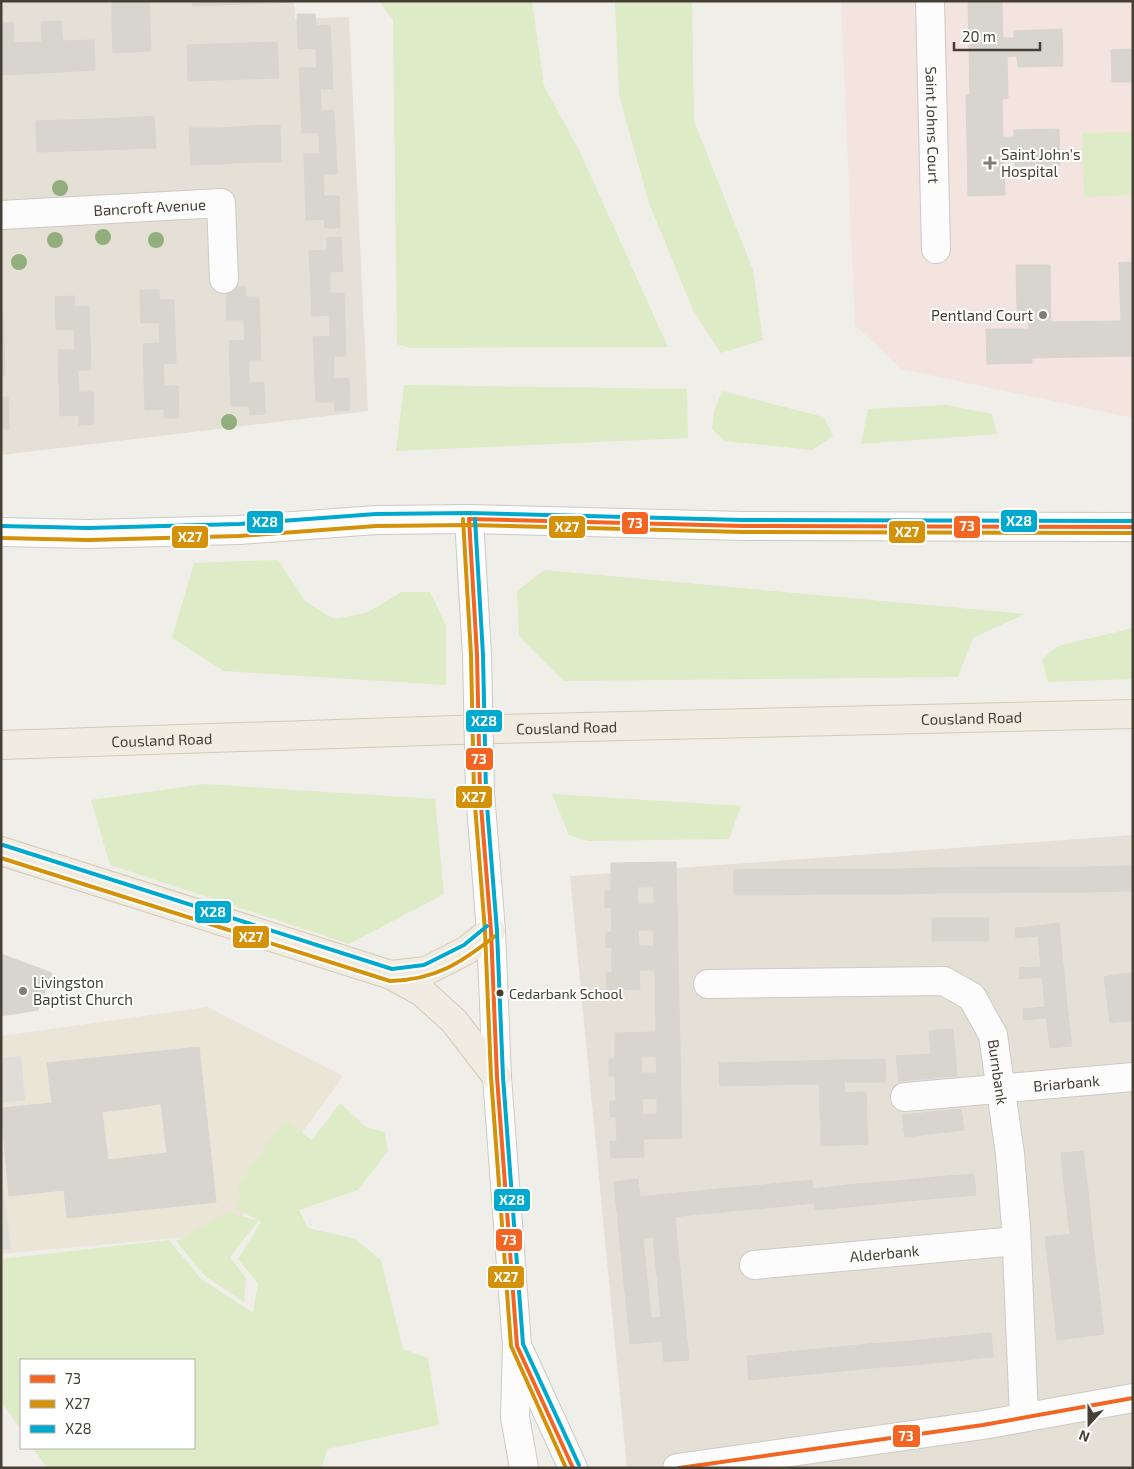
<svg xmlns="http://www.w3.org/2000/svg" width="1134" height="1469" viewBox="0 0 1134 1469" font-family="'Exo 2',sans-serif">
<rect width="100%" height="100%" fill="#f0eee8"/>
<g fill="#e4e0d5">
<path d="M1,1H294L295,19L349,17L368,411L1,455Z"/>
<path d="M1133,835V1468H627L570,876Z"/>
</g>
<path fill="#ebe5d7" d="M207,1007L343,1076L230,1233L1,1254V1036Z"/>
<path fill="#f3e4df" d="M841,1H1133V418L901,369L855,325Z"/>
<g fill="#ddebc7">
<path d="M379,1H532L544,86L580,152L668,347L411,348L397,344L393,20Z"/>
<path d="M615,1H692L694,121L753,270L763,340L721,353L693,310L649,203L619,95Z"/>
<path d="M1133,132V195L1084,197L1082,133Z"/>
<path d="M404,385L687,389L688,438L396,451Z"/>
<path d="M722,391L824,417L833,436L812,450L725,441L712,429L714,411Z"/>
<path d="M946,405L992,414L997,434L861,444L868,409Z"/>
<path d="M278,560L306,602L334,619L366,613L402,592H430L446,625V685L224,671L172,638L194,563Z"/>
<path d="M544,570L1025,614L973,638L958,677L564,681L519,636L517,591Z"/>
<path d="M1133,628V679L1048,682L1042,659L1058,646Z"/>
<path d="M205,784L435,799L444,894L349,944L110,865L91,800Z"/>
<path d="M552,794L741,806L729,839L588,841L569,835Z"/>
<path d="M340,1103L366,1127L385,1132L388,1151L358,1190L299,1210L308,1228L355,1239L381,1260L403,1349L428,1358L439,1425L327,1449L322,1468H47L33,1448H194V1360H21V1430L1,1401V1259L169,1240L201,1279L253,1313L258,1283L238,1259L261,1222L234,1207L241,1197L237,1187L284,1120L312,1140Z"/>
<path d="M228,1212L258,1221L230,1257L246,1278L244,1302L205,1276L176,1241Z"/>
</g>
<g fill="#dfddd8">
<path d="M21,1056L25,1100L1,1103V1058Z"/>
<path d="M1,1169L11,1249L1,1250Z"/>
</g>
<g fill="#d8d5cf" stroke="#d8d5ce" fill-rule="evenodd">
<path d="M112,1H149L150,21L112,22Z"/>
<path d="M192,1H243V4L193,6Z"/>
<path d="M243,1H292V2L243,4Z"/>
<path d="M968,1H1002L1003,38H1014V31L1062,29L1063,66L1018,67L1017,56L1007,57L1008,98L1002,99L1003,137H1014V130L1059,129L1060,165L1015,166V155L1004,156L1005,195L968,196L966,95H970Z"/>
<path d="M297,14H315L316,26L330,25L333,89H320L321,111L334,110L337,174H323L324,196H339L340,228H325L324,219L306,220L304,154H320L319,133H302L299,68H317L316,48L298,49Z"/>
<path d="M61,21L63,41L94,40L95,70L43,73L41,22Z"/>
<path d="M150,21L151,51L113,53L112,22Z"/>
<path d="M1,23H13L14,43L42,42L43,73L1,75Z"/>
<path d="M277,42L279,78L248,79L247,43Z"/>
<path d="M247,43L248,79L218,80L217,44Z"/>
<path d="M217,44L218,80L188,81L187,45Z"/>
<path d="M1133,49V82H1112L1111,50Z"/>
<path d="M154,116L156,148L126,149L125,118Z"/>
<path d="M125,118L126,149L97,150L95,119Z"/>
<path d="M95,119L97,150L67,151L66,120Z"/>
<path d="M66,120L67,151L37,152L36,121Z"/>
<path d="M280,125L281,162H251L250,126Z"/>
<path d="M250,126L251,162L221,164L219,128Z"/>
<path d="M189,128H219L221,164L191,165Z"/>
<path d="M341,237L343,271L330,272V293H344L346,356H334V379L349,378L350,410L335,411L334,402H316L313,337L330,336L329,315L312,316L309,251L327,250V238Z"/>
<path d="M1133,262V356L1032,358V363L987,364L986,329H1029L1028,320L1036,319L1035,311L1017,312L1016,265H1050L1051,322L1121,321L1119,263Z"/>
<path d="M226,287H245L246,297H259L261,360H249V383L264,382L265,414L250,415L249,406H231L229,341L245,340L244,320H227Z"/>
<path d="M140,290H159L160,300H174L176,363L163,364L164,386H178L179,418H164V409L145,410L143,344L160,343L159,323H141Z"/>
<path d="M75,296V307L89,306L91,370H78L79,392H93L94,424L79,425V415L60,416L58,350H75L74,329L56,330L55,297Z"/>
<path d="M1,311H3L5,375H1Z"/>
<path d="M1,397H8L9,429H1Z"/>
<path d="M676,862L682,1138L643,1139L644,1157L611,1158L610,1141H617L616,1117H610V1101H616L615,1076H609V1059H615V1033L656,1032L655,970H639L640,989L607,990L606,973H612V948H606V932H612L611,907L605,908V891L611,890V863ZM637,887H654V904H638ZM638,930H654V946H639ZM641,1056H656L657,1073H642ZM657,1098V1114L643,1115L642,1099Z"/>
<rect x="1127" y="866" width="6" height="25"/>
<path d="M1127,866V891L1085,892V867Z"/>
<path d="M979,867H1039V892L979,893Z"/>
<path d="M979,867V893H935V868Z"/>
<rect x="1039" y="867" width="46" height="25"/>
<path d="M935,868V893L897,894L896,869Z"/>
<path d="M777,869V895H734V870Z"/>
<path d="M777,869H817L818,894L777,895Z"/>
<path d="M817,869H856V894H818Z"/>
<path d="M856,869H896L897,894H856Z"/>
<rect x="932" y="918" width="57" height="23"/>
<path d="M1059,923L1063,964L1041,967L1037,926Z"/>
<path d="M1037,926L1038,936L1016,938L1015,928Z"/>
<path d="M1,954L52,973L38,1010L1,1016Z"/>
<path d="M1063,964L1067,1005L1045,1007L1041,967Z"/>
<path d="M1041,967L1042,977L1020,979L1019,968Z"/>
<path d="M1133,973V1020L1128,1021L1121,974Z"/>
<path d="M1121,974L1128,1021L1110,1023L1104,977Z"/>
<path d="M1067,1005L1072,1046L1050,1048L1045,1007Z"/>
<path d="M1045,1007L1046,1018L1024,1020L1023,1009Z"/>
<path d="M953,1029L957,1076L899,1081L896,1056L931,1054L929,1031Z"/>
<path d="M199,1047L216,1202L67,1218L64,1190L9,1196L1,1108L52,1103L47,1063ZM161,1104L167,1153L108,1160L102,1112Z"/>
<path d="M885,1059L886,1082H844L845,1093L820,1094L819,1084L720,1086L719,1063Z"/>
<path d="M866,1092L867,1110L820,1111V1094Z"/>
<path d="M961,1109L964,1130L905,1137L902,1115Z"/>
<path d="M867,1110V1127L821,1128L820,1111Z"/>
<path d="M867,1127L868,1144L821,1146V1128Z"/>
<path d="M1083,1151L1088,1191L1065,1194L1061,1153Z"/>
<path d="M974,1174L976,1195L938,1198L936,1177Z"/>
<path d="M936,1177L938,1198L898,1202L896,1181Z"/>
<path d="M638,1179L640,1197L648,1196L650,1219L675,1217L689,1360L664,1362L662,1341L630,1344L614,1182ZM653,1237L661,1317L651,1318L643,1238Z"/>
<path d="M812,1180L814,1203L775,1207L773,1184Z"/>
<path d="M896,1181L898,1202L858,1206L856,1184Z"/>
<path d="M773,1184L775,1207L732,1211L729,1188Z"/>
<path d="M856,1184L858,1206L815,1210L813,1189Z"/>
<path d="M729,1188L732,1211L650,1219L648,1196Z"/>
<path d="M1088,1191L1092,1232L1070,1234L1065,1194Z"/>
<path d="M1092,1232L1094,1249L1047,1254L1045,1237Z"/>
<path d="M1094,1249L1096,1266L1049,1271L1047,1254Z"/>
<path d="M1096,1266L1098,1283L1051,1288L1049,1271Z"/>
<path d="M1098,1283L1100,1300L1053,1305L1051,1288Z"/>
<path d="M1100,1300L1102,1317L1055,1322L1053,1305Z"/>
<path d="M1102,1317L1104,1334L1057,1340L1055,1322Z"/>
<path d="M991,1333L993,1357L953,1361L950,1337Z"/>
<path d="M950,1337L953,1361L912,1365L910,1341Z"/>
<path d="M910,1341L912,1365L871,1368L869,1344Z"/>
<path d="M869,1344L871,1368L831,1372L828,1348Z"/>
<path d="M828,1348L831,1372L790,1376L788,1352Z"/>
<path d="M788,1352L790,1376L749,1380L747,1356Z"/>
</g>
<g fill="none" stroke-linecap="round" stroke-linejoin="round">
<defs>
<g id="minor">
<path id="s1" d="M930,1L936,249"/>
<path id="s2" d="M1,215L221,203L224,279"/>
<path d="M469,519L477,655"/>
<path d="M1,532L88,534L239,530L376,520L469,519L743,526L1133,527"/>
<path d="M480,793L491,931L497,1077L517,1346L515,1417L524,1468"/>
<path id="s3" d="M708,984L944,981L972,997L993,1035L1010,1154L1016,1227L1024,1417"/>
<path id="s4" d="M905,1097L1133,1077"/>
<path id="s5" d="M754,1265L1016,1241"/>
<path d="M520,1352L573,1468"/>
<path d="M677,1468L983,1425L1133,1398"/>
</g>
<g id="major">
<path id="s6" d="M1,745L456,730L1133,714"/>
<path d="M1,851L391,975L426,971L467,950L491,931"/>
<path d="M391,975L422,992L454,1021L497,1077"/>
</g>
</defs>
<use href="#minor" stroke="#cccac4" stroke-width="30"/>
<use href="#major" stroke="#d3cab5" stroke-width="30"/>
<use href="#minor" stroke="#fdfcfc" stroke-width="28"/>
<use href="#major" stroke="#f1ece2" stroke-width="28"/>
<defs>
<path id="minor-bridge" d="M477,655L480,793"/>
</defs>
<use href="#minor-bridge" stroke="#cccac4" stroke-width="30" stroke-linecap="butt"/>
<use href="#minor-bridge" stroke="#fdfcfc" stroke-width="28"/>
<defs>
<g id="bus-1">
<path d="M469,519L477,655L480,793L491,931L497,1077L517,1346L573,1468"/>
<path d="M469,519L743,526L1133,527"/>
<path d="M679,1468L983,1425L1133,1398"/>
</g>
<g id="bus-2">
<path d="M463,519L471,655L474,793L485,931L491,1077L511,1346L566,1468"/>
<path d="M1,538L88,540L239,536L376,526L469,525L743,532L1133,533"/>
<path d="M1,858L390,981C435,980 461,963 495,936"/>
</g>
<g id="bus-3">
<path d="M475,519L483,655L486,793L497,931L503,1077L523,1344L579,1465"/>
<path d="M1,526L88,528L239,524L376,514L469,513L743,520L1133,521"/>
<path d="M3,845L392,969L424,965L464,945L487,926"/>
</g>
</defs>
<use href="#bus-1" stroke="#fff" stroke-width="8"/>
<use href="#bus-2" stroke="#fff" stroke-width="8"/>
<use href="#bus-3" stroke="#fff" stroke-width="8"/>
<use href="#bus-1" stroke="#f26522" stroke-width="4"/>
<use href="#bus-2" stroke="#d4910a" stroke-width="4"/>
<use href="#bus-3" stroke="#00a9ce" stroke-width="4"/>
</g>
<g fill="#92ae7d">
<circle cx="60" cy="188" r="8"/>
<circle cx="103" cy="237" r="8"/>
<circle cx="55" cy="240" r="8"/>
<circle cx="156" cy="240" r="8"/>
<circle cx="19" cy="262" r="8"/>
<circle cx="229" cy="422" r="8"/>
</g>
<g fill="#827c73" stroke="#fff" stroke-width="2">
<path d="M987.5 155.5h5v5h5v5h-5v5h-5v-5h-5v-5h5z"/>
<circle cx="1043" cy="315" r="5"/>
<circle cx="23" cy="991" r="5"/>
</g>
<circle fill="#463f34" stroke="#fff" stroke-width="2" cx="500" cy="993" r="4.5"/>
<g text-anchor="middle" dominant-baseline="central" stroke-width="4" stroke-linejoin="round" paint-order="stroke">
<g font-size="14" fill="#463f34" stroke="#fff" text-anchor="start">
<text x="509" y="993">Cedarbank School</text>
</g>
<g font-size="15" fill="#463f34" stroke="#fff">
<text stroke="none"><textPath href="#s1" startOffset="124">Saint Johns Court</textPath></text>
<text stroke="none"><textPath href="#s2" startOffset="149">Bancroft Avenue</textPath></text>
<text stroke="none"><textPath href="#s6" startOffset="971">Cousland Road</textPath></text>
<text stroke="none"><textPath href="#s6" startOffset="566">Cousland Road</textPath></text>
<text stroke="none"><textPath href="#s6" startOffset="161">Cousland Road</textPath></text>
<text stroke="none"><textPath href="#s3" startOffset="349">Burnbank</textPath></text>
<text stroke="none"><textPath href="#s4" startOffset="162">Briarbank</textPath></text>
<text stroke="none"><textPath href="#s5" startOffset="131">Alderbank</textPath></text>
</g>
<g font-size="15" fill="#463f34" stroke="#fff" text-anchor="start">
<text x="1001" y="154">Saint John's<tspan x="1001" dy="17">Hospital</tspan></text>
<text x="1033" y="315" text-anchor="end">Pentland Court</text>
<text x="33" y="982">Livingston<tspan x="33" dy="17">Baptist Church</tspan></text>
</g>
</g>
<g stroke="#fff" stroke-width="2">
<rect x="1000" y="509" width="38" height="24" rx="5" fill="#00a9ce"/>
<rect x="246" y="510" width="38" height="24" rx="5" fill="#00a9ce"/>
<rect x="621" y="511" width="28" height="24" rx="5" fill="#f26522"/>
<rect x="953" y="515" width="28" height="24" rx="5" fill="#f26522"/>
<rect x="548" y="515" width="38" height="24" rx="5" fill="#d4910a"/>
<rect x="888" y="520" width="38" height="24" rx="5" fill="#d4910a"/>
<rect x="171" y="525" width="38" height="24" rx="5" fill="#d4910a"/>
<rect x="465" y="709" width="38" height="24" rx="5" fill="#00a9ce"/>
<rect x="465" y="747" width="29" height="24" rx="5" fill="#f26522"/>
<rect x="455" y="785" width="38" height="24" rx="5" fill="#d4910a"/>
<rect x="194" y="900" width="38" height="24" rx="5" fill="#00a9ce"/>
<rect x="232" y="925" width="38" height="24" rx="5" fill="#d4910a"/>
<rect x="493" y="1188" width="38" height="24" rx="5" fill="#00a9ce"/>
<rect x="495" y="1228" width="28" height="24" rx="5" fill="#f26522"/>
<rect x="487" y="1265" width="38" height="24" rx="5" fill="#d4910a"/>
<rect x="892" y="1424" width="29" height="24" rx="5" fill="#f26522"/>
</g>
<g font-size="14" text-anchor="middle" font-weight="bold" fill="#fff">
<text x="1019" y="526">X28</text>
<text x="265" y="527">X28</text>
<text x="635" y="528">73</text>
<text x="967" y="531">73</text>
<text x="567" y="532">X27</text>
<text x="907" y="537">X27</text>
<text x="190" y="542">X27</text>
<text x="484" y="726">X28</text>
<text x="479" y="764">73</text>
<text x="474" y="802">X27</text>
<text x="213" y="917">X28</text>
<text x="251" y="942">X27</text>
<text x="512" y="1205">X28</text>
<text x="509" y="1245">73</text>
<text x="506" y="1282">X27</text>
<text x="906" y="1441">73</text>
</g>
<rect width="1134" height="1469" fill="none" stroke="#463f34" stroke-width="5"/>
<rect x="20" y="1359" width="175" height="90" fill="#ffffff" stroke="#b5b2ae"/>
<rect x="30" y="1375" width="25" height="8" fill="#f26522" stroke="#b5b2ae"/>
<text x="65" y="1384" font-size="15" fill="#463f34">73</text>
<rect x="30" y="1400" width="25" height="8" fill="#d4910a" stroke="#b5b2ae"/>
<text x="65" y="1409" font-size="15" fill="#463f34">X27</text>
<rect x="30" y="1425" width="25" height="8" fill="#00a9ce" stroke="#b5b2ae"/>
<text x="65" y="1434" font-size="15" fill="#463f34">X28</text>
<g transform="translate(1089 1424) rotate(201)" stroke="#ffffff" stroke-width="4" paint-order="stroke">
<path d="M0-4L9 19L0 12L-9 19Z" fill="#463f34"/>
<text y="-8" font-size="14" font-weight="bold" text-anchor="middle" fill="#463f34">N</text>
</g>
<path d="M954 42v8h86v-8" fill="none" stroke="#463f34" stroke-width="2.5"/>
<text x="962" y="42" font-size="15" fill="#463f34" stroke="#ffffff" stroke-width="4" paint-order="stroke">20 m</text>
</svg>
